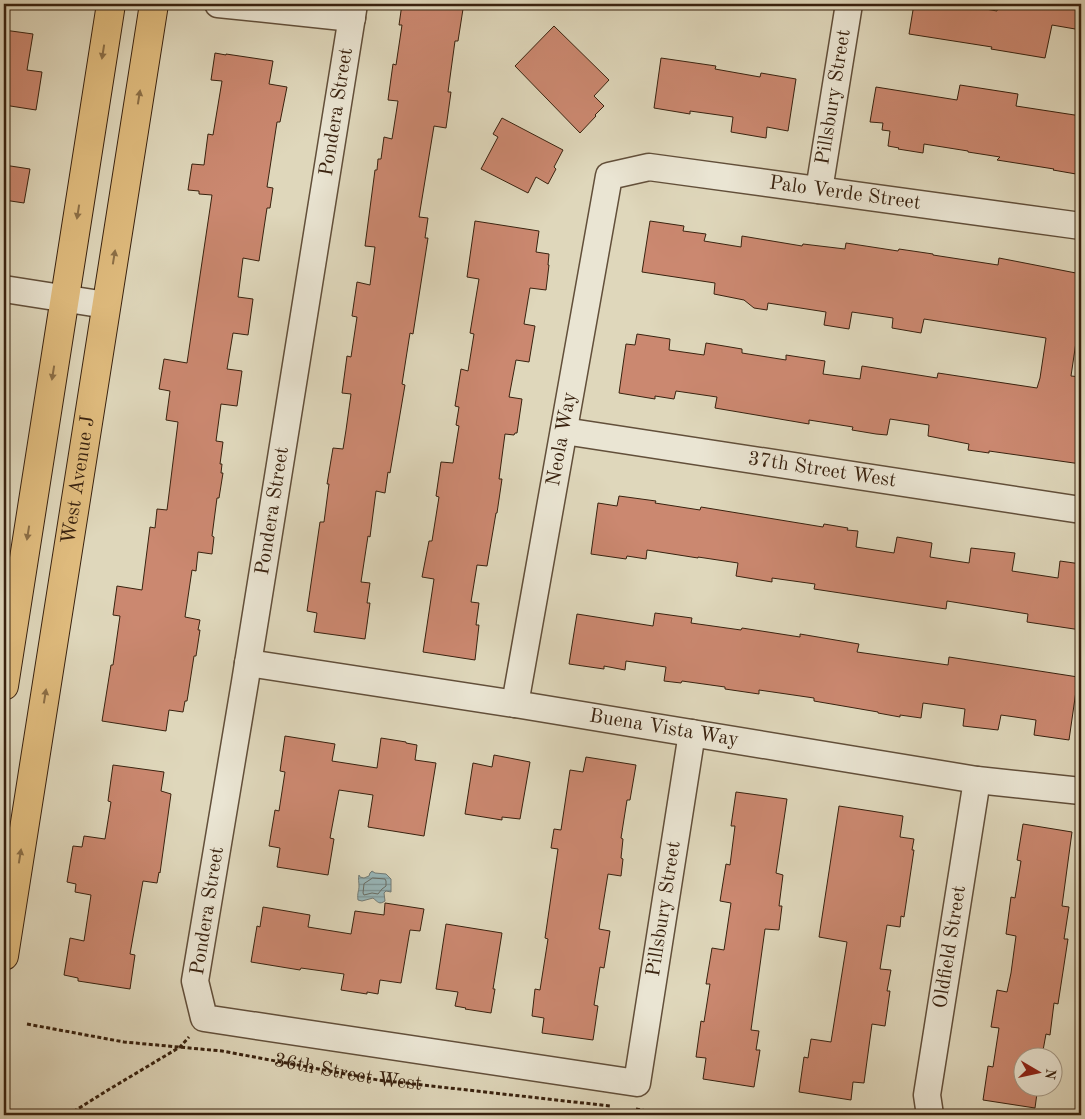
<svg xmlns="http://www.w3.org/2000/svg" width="1085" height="1119" viewBox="0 0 1085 1119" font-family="'Old Standard TT',serif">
<defs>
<pattern id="water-rules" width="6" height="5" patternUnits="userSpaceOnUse" patternTransform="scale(1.25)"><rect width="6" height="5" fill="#98b7ba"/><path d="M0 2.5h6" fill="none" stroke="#7d9496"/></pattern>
</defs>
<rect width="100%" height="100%" fill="#dfd7bb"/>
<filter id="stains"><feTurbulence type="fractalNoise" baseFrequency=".004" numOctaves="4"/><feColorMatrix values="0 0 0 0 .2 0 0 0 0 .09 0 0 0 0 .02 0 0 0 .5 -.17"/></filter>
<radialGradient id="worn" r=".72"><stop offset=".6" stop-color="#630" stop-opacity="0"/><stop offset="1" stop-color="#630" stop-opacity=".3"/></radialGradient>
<path fill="url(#water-rules)" stroke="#727b76" d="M372,871L375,873L386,874L391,879V892L386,891L384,893L385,901C379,905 378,902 373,898L362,901L358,900C357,893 359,891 359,886C359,882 358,879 359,875L360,877L364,878L369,876L370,873Z"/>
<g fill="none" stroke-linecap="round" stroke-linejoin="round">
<path stroke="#686c64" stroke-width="1" d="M373,878L385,879L386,881V886L382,889L378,894L372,893L364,895L363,893L364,884Z"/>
</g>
<g fill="#cb8870" stroke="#39220f">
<path d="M402,4H452V7L463,9L458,41H455L448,92H451L446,128L434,126L419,217L428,218L425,238H428L413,334L410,333L402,384L405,385L390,473L388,472L385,493L376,491L370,537L368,536L361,582L370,583L367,603H370L365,639L314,632L317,613L307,611L320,522H324L329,484H327L333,448L343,449L346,430L351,394L342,393L347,356L351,357L357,317L352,316L357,282L370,285L375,247L365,246L375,170H377L378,159H381L384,137L392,139L398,101L388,100L393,64L396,65L402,25H399Z"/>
<path d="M914,4H962V5L997,11L998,4H1081V30L1052,25L1045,58L991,49L992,47L909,34Z"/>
<path d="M554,26L609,80L594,96L604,106L595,115L596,116L580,133L515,66Z"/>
<path d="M4,30L33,34L27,70L42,72L36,110L4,105Z"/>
<path d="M215,53L226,55V54L273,61L269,84L287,87L280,122H277L267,187L273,188L270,208H267L259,261L243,258L238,297L253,299L248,335L233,333L227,369L242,371L237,406L221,404L216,441L223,442L220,464H222L221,473H223L219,498H217L212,536L214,537L212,554L198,552L196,571L192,570L185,617L200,620L198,630H200L196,656H194L187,701H185L183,712L169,710L166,731L102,721L111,665H113L120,616L113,615L117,586L142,590L150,527L155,528L157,509L167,510L178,422L166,420L170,391L159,389L164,359L187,363L212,195L199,194V191L188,190L192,164L204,165L208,134L213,135L222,81L211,80Z"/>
<path d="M661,58L716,66L715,69L760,77L761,73L796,79L788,131L767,127L766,138L731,132L733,117L690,111V114L654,108Z"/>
<path d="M960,85L1018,94L1016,106L1081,116V152H1079L1076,174L1053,170L1054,169L997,160L1000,157L968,152V151L924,144L923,153L898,149L899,148L888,146L890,131L882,130L883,123L870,122L876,87L957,100Z"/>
<path d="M502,118L563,150L554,167L556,169L548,184L536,177L528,193L481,169L498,137L493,134Z"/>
<path d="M4,165L30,169L24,203L4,200Z"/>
<path d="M475,221L539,231L536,252L549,254L548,265H549L546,290L530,288L524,324L535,326L529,362L516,360L509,397L522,399L517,433H515L514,435L505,434L499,479H502L497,513H496L487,566L477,565L471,602L479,603L476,625H479L475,660L423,652L434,579L422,577L429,541H432L439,497L436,496L441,462L453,463L459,426L456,425L459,407L455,406L461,369L468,371L474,334L470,333L479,279L467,277Z"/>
<path d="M650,221L684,226L683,231L706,234L704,241L741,247L742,236L802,246L803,244L845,249L846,243L898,251L899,249L933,254V255L998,265L999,258L1081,274V308L1071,376L1081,377V464L989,451V453L968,450L969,444L928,436L929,425L890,419L887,435L876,434L852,430L853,427L809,420V424L715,408L717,397L676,391L674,399L655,396V399L619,393L626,344L635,345L637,334L670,339L669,350L704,355L706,343L742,349V353L786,360V355L825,361L823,374L860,379L862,366L937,378L938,373L1037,388L1040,378L1046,338L924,319L921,333L892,328L893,318L852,312L849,329L824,325L826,312L768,303L767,310L754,308L744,300L714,294L715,283L642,272Z"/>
<path d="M619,496L656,501L655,503L700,510L701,507L823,527L824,524L848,528L847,530L858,531L856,547L894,553L897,537L932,543L930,557L969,563L971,548L1015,553L1012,571L1058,578L1060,561L1081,564V630L1027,622L1028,614L947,601L946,609L814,589L815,584L772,578V582L736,576L738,563L698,557V558L647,550L646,559L627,556L626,559L591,554L598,503L617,506Z"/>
<path d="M655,613L692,618L691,623L741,630L742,628L800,637V634L859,644L857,652L948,665L949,657L1078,677L1069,740L1034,735L1036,720L1001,715L998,730L963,726L965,709L923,703L921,718L900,715V717L878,713V712L814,701V698L759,690V694L725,689V687L682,681L681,683L664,681L666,667L626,661L625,670L604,666V669L569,664L577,614L653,626Z"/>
<path d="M285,736L335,744L332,761L377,768L381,738L406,742V743L417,745L415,760L436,763L424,836L368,827L373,795L339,790L330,838L334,839L328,875L277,867L280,848L269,846L275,810L279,811L285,772L280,771Z"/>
<path d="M494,755L530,762L520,819L502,817V820L465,814L473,763L492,767Z"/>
<path d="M586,757L636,765L630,800H627L621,838L623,839L621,858L623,859L621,876L608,874L599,929L610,931L604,968L600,967L594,1005L598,1006L593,1040L542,1033L544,1018L532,1016L535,989L540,990L548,939L545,938L558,849L551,848L554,829L561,830L570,770L583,772Z"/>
<path d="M113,765L164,772L161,791L171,794L160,873L159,872L157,883L143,881L130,954L135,955L130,989L78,981V978L64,975L70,938L84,941L91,895L75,892L76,884L67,882L73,846L82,847L84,836L105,839L111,802L108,801Z"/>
<path d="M736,792L787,799L776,873L783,875L779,906H782L779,930L765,929L751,1030L759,1031L756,1050H760L754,1087L703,1079L706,1058L696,1057L701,1021L704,1022L710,984H706L712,948L724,950L731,903L720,901L726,864L730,865L735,826H731Z"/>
<path d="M839,806L903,816L900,837L914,839L912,850H914L904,917L901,916L900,927L887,925L880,969L891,970L887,991H890L885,1026L872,1024L864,1083L853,1082L851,1100L799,1092L804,1057L808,1058L811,1039L831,1042L847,942L819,937Z"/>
<path d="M1023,824L1072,832L1062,906L1069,907L1064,939H1068L1058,1004L1054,1003L1050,1035L1046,1034L1042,1056H1022V1086H1038L1035,1108L983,1100L988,1066L993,1067L999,1028L991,1027L997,990L1007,992L1011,973L1016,936L1006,934L1011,897L1015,898L1021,861L1017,860Z"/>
<path d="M385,903L424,909L420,931L410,930L401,983L380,980L378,994L367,992V994L341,990L344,974L301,968L300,970L251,962L257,926L260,927L263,907L310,915L308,927L351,934L355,911L384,915Z"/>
<path d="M446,924L502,933L493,989H495L491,1013L465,1009L466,1008L455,1006L458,992L436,989Z"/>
</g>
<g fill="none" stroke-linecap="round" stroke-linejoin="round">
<defs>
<g id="minor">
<path d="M218,4L352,18"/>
<path id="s2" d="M354,4L245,682L195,981L204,1018L637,1083L692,733"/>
<path id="s3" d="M819,190L849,4"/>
<path d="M4,289L106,305"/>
<path id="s4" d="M564,431L1081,510"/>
<path id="s5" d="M248,663L515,704L977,780L1081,791"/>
<path id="s6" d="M515,704L609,176L649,167L1081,226"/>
<path id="s7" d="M930,1115L927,1095L977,780"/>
</g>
<g id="primary">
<path d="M4,686L111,4"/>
<path id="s8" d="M4,956L154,4"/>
</g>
</defs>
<use href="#minor" stroke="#624f3a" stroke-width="29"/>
<use href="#primary" stroke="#39220f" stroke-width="30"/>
<g stroke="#39220f" stroke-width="3" stroke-dasharray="4 2.5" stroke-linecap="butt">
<path id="s1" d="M27,1024L124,1042L222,1051L378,1080L610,1106"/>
<path d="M636,1109L670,1115"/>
<path d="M68,1115L108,1090L180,1047L189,1037"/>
</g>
<use href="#minor" stroke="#eae5d3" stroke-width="26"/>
<use href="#primary" stroke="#e0bc7e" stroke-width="28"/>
</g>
<defs><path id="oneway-solid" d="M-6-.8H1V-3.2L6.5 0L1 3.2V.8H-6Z" transform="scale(1.25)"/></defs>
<g fill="#8c6f46">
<use href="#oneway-solid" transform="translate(103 52) rotate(99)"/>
<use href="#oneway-solid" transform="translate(139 97) rotate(-81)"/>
<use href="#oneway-solid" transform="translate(78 212) rotate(99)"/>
<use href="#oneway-solid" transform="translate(114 257) rotate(-81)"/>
<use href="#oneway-solid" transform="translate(53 373) rotate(99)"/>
<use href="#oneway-solid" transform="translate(28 533) rotate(99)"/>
<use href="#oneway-solid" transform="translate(45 696) rotate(-81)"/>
<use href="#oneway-solid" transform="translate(20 856) rotate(-81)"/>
</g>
<g text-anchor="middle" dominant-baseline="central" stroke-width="4" stroke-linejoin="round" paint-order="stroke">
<g font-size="20" fill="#39220f" stroke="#eae5d3">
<text stroke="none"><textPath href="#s3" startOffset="94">Pillsbury Street</textPath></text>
<text transform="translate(337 112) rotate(-81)">Pondera Street</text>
<text stroke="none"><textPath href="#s6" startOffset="775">Palo Verde Street</textPath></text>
<text stroke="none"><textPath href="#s6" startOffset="269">Neola Way</textPath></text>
<text stroke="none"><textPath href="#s4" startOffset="261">37th Street West</textPath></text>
<text stroke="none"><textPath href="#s8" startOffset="482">West Avenue J</textPath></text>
<text transform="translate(273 511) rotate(-81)">Pondera Street</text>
<text stroke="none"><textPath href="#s5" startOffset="421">Buena Vista Way</textPath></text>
<text stroke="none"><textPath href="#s2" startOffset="1642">Pillsbury Street</textPath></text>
<text transform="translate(208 911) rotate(-81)">Pondera Street</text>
<text stroke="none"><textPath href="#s7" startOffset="170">Oldfield Street</textPath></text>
<text stroke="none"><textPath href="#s1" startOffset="325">36th Street West</textPath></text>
</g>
</g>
<rect width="1085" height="1119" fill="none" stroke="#dfd7bb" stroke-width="20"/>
<rect x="5" y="5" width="1075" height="1109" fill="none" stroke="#39220f" stroke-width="2.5"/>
<rect x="10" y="10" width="1065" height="1099" fill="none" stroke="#39220f"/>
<g transform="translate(1038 1072) rotate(99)"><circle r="24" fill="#eae5d3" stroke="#a39785"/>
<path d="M0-4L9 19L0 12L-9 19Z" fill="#8f2418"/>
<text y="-8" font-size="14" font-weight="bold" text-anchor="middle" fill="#39220f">N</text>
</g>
<rect width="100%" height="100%" filter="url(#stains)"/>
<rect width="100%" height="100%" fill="url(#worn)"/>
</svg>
